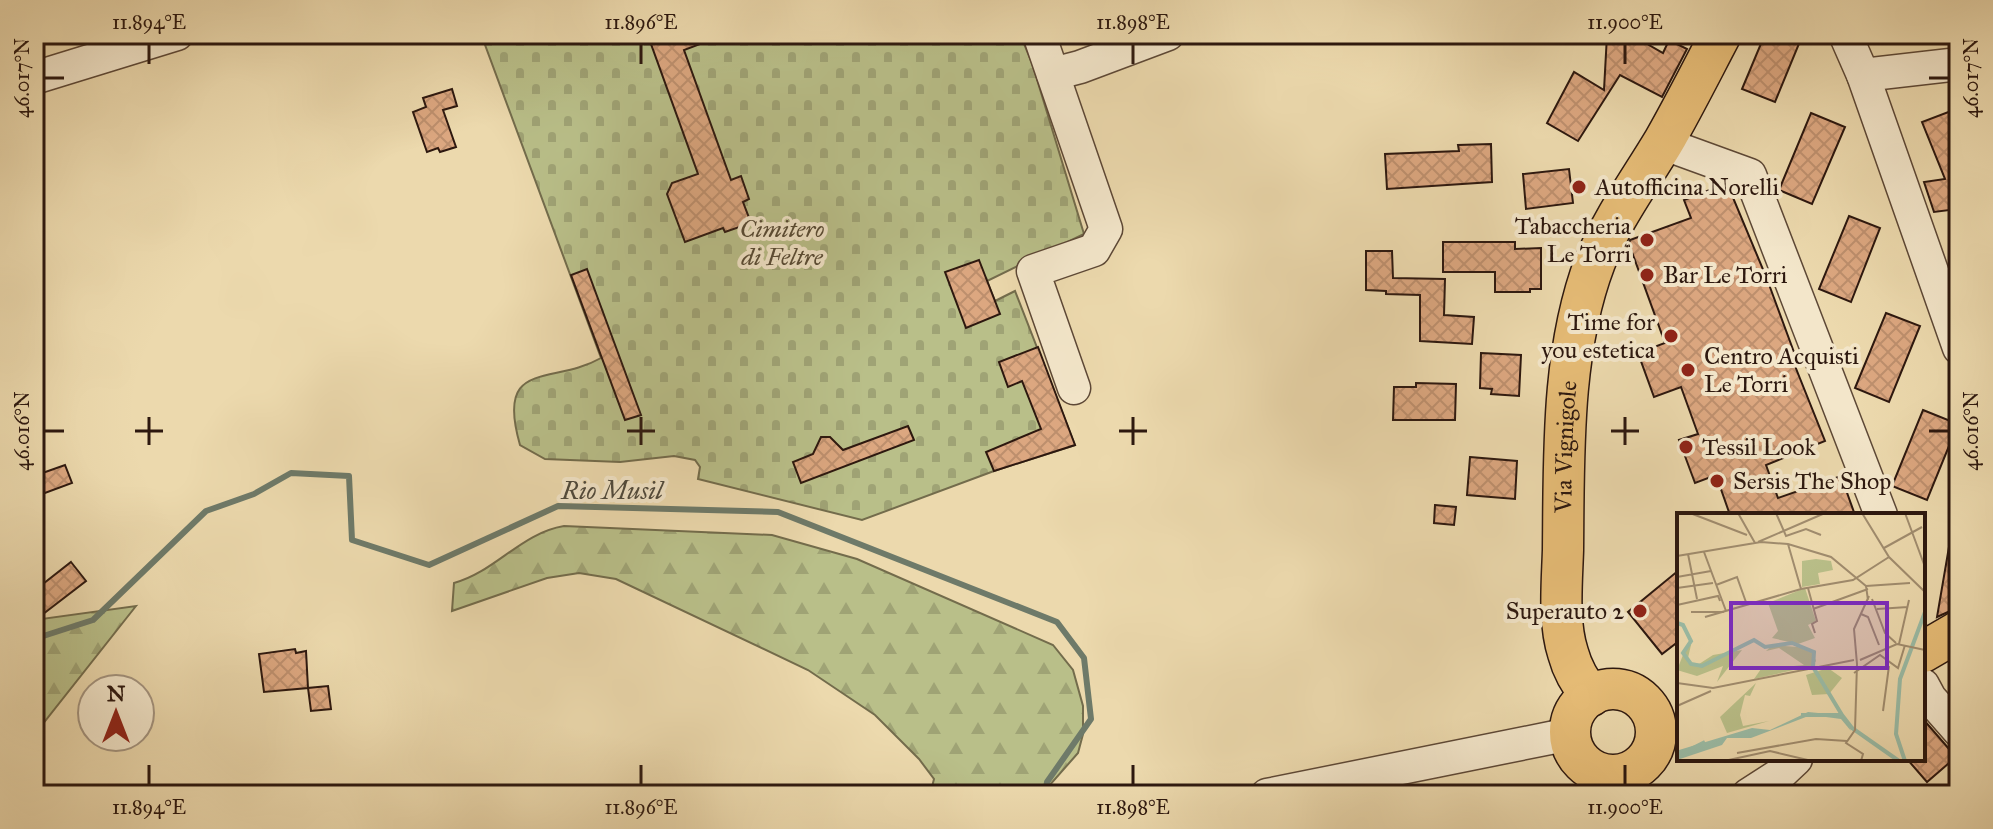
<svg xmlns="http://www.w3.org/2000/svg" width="1993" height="829" viewBox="0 0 1993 829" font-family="'IM FELL Great Primer',serif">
<defs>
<pattern id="forest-firs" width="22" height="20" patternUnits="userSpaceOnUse" patternTransform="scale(2)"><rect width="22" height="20" fill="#b9bf89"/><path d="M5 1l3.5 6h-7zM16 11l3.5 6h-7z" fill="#9fa375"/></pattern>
<pattern id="cemetery-stones" width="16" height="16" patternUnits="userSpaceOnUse" patternTransform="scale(2)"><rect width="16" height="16" fill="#b9bf89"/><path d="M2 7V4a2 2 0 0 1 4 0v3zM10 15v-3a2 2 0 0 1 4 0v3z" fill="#9fa375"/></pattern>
<pattern id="building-cross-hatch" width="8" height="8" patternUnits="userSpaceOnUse" patternTransform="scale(2)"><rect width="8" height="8" fill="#dca780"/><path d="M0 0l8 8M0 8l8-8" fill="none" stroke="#bd8f6d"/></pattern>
</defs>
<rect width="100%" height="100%" fill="#ecd9ad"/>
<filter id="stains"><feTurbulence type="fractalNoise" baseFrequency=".0025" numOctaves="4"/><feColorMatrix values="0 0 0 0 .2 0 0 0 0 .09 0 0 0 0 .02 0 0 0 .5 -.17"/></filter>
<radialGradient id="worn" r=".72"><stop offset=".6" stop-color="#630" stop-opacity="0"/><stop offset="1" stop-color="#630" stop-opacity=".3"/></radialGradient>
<g fill="url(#forest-firs)" stroke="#736c4c" stroke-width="2">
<path d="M564,526L772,535L857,559L1053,645L1073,670L1083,706V734L1078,753L1041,795H930L934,779L919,759L875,715L808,670L616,579L579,573L547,578L452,611L454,583C495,572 521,533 564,526Z"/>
<path d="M136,606L34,735V620Z"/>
</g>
<path fill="url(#cemetery-stones)" stroke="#736c4c" stroke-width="2" d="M481,34H1020L1032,63L1084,234L987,281L995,301L1015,291L1075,445L994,471L862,520L698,479L700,467L695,460L674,456L620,462L545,459L520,445C495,358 552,386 601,358Z"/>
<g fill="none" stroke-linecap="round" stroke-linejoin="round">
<path stroke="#6e7a69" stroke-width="6" d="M34,639L93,620L206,511L254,494L291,473L349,476L352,540L429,565L558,506L778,512L1057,622L1084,658L1091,719L1047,782V795"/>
</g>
<g fill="url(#building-cross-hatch)" stroke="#2d180f" stroke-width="2">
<path d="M679,34H721V36L684,50L731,180L741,176L749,199L743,202L751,223L725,232L723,228L685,242L667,194L672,183L698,174L651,44Z"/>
<path d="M1765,34H1803L1775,102L1742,89Z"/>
<path d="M1607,35L1635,37L1663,53L1669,40L1687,49L1662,97L1620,75L1578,141L1547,123L1574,72L1604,90Z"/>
<path d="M452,89L457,106L443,110L456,147L440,152L438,148L427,152L413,112L426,107L423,98Z"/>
<path d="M1959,108V213L1957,209L1934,212L1924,182L1945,179L1922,122Z"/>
<path d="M1811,113L1845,127L1812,204L1779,190Z"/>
<path d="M1491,144L1492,182L1387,189L1385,154L1459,151L1458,145Z"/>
<path d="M1569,169L1573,203L1526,209L1523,174Z"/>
<path d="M1722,185L1729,188L1767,279L1795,355L1791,356L1825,441L1766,465L1778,498L1841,476L1855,515H1730L1716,475L1695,483L1679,440L1698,434L1681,387L1654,397L1638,353L1665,343L1629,244L1630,240L1691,218L1684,200Z"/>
<path d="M1849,216L1880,228L1851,302L1819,289Z"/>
<path d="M1443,242H1515V249L1541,248V289H1530V292H1495V272H1443Z"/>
<path d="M1366,251H1392L1393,278L1445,279L1444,315L1474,317L1472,344L1420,341V295L1386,294V291L1366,290Z"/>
<path d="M979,260L1000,314L966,328L945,272Z"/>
<path d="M587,269L641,415L625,420L571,275Z"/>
<path d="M1886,313L1920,326L1889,402L1855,388Z"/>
<path d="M1038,347L1075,445L994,471L986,452L1041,429L1022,381L1008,387L999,362Z"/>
<path d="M1481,353L1521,355L1519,396L1491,394L1492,389L1480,388Z"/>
<path d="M1416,383L1456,384L1455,420H1393L1394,387H1416Z"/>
<path d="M1923,410L1958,424L1927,500L1892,486Z"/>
<path d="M908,426L914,440L801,483L793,462L813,454L821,437H830L843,450Z"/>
<path d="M1470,457L1517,461L1515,499L1467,495Z"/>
<path d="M65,465L72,483L34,497V476Z"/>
<path d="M1435,505L1456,507L1454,525L1434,523Z"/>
<path d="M1950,541H1959V607L1937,617Z"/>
<path d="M71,562L86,581L34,621V591Z"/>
<path d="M1679,570V641L1662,654L1628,612Z"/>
<path d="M295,649L296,653L306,651L308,688L264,692L259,654Z"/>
<path d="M328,686L331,709L311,711L308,688Z"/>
<path d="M1923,719L1956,757L1927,782L1907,759H1923Z"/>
</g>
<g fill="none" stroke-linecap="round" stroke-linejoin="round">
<defs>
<g id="minor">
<path d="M1039,34L1106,229L1094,250L1033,271L1074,388"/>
<path d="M1845,34L1863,75L1959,348"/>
<path d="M1053,74L1080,67L1168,34"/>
<path d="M1863,75L1959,64"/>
<path d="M34,78L177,34"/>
<path d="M1662,143L1750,175L1881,515"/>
<path d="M1923,685L1930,698L1959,731"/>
<path d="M1267,795L1570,734"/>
<path d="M1606,795L1612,775"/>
<path d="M1748,795L1779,775L1796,759"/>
</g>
<g id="major">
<path d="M1923,652L1959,631"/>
<circle cx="1613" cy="732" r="43"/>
<path id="s1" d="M1591,696C1581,684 1572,668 1568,653C1558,622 1562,583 1563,550C1564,456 1561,351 1595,262C1612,219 1640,181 1664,141C1684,106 1702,70 1721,34"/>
</g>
</defs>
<use href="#minor" stroke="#5d4836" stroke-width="35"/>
<use href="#major" stroke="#2d180f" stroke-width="43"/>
<use href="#minor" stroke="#f3e6ca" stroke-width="32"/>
<use href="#major" stroke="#e6bc76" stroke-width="40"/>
</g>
<path fill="none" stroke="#2d180f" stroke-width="3" d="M149,44V64M641,44V64M1133,44V64M1625,44V64M44,78H64M1929,78H1949M149,417V445M641,417V445M1133,417V445M1625,417V445M44,431H64M135,431H163M627,431H655M1119,431H1147M1611,431H1639M1929,431H1949M149,765V785M641,765V785M1133,765V785M1625,765V785"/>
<g fill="#8f2418" stroke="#f3e6ca" stroke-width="3">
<circle cx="1579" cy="187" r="8"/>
<circle cx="1647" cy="240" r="8"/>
<circle cx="1647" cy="275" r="8"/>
<circle cx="1671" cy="336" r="8"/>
<circle cx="1688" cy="370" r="8"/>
<circle cx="1686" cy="447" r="8"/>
<circle cx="1717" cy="481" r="8"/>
<circle cx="1640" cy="611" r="8"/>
</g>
<g text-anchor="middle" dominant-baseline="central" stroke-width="8" stroke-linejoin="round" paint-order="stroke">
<g font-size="24" fill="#2d180f" stroke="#f3e6ca" text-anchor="start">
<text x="1595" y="187">Autofficina Norelli</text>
<text x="1631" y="226" text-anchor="end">Tabaccheria<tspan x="1631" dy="28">Le Torri</tspan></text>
<text x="1663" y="275">Bar Le Torri</text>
<text x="1655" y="322" text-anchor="end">Time for<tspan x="1655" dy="28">you estetica</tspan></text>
<text x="1704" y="356">Centro Acquisti<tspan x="1704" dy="28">Le Torri</tspan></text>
<text x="1702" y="447">Tessil Look</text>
<text x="1733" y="481">Sersis The Shop</text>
<text x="1624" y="611" text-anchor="end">Superauto 2</text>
</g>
<g font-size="24" font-style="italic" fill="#574a34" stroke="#f3e6ca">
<text x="782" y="229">Cimitero<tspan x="782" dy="28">di Feltre</tspan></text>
</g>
<g font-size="24" fill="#2d180f" stroke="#f3e6ca">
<text stroke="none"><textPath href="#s1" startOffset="256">Via Vignigole</textPath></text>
</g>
<g font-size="26" font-style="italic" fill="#4e493c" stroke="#f3e6ca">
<text x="612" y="490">Rio Musil</text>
</g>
</g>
<g transform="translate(1677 513)">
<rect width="248" height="248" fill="#ecd9ad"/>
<path d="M10,132H14L10,149L22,151L36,142L65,137L40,169L46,153L20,163L0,157ZM96,132L121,134L136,140L139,148L135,153L77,166L84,156L127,152L102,135L89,138ZM151,155L165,165L152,181L135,182L129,162ZM79,170L73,183L68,182L63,202L66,213L92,208L50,220L43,204Z" fill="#b9bf89"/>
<path d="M128,75L139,108L131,112L138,125L121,131L95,125L101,118L91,90Z" fill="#b9bf89"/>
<path d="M139,46L154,48L156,57L141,60L143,71L125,74V48Z" fill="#b9bf89"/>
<path d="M131,199L162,202L169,207L174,218L164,206L134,202L74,225H50L45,232L0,247L2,237L75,215L93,217Z" fill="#9abba5"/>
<path fill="none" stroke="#9abba5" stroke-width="4" d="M0,110L6,112L14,128L6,140L14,151L25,153L77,127L88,134L115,130L137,139L136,154L165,202M124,202H165L175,215L222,248M0,243L28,229M228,248L219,221L223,166L248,99"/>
<path fill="none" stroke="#a08c6e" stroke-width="2" d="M13,0L70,22M61,0L78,30M99,0L109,23L129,16L144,22M185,0L212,44L248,79M228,0L248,54M81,29L148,0M111,31L124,76M207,35L245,14M27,39L49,98M11,41L20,86M0,43L84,29L111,31L154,44L189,73L191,87M0,64L34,58M39,72L60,64L70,92M189,73L233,70M0,75L36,70M131,75L140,108L135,111L138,120M195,86L208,120L219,130M0,92L41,83L43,88M136,96L191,76M200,96L231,94M14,99H47M184,101L191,104L202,132M28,104L124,76L176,67L212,44M222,131L232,87M183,147L220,131L248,137M180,151L178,217L169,230L186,241L184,248M180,151L177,116L192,83M177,160L203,142L221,155L228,132M0,170L36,175L177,147M0,193L34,178M206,198L212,153M60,240L139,226L170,228M47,248L93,238L135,248"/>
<path fill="#7b2cbf" fill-opacity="0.15" stroke="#7b2cbf" stroke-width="4" d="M54,90H210V155H54Z"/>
<rect width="248" height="248" fill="none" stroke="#2d180f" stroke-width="4"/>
</g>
<rect width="1993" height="829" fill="none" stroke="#ecd9ad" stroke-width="88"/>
<g transform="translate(116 713)"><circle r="38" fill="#f3e6ca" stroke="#a4947f" stroke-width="2"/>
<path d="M0-6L14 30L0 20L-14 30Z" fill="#8f2418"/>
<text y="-12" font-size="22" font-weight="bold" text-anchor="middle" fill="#2d180f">N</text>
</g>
<rect x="44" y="44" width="1905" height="741" fill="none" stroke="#2d180f" stroke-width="3"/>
<g font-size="20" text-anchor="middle" fill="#2d180f">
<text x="149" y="29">11.894°E</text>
<text x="641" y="29">11.896°E</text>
<text x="1133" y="29">11.898°E</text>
<text x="1625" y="29">11.900°E</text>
<text transform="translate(22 78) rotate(-90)" y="7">46.017°N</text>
<text transform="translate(1971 78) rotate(-90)" y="7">46.017°N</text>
<text transform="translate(22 431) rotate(-90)" y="7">46.016°N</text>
<text transform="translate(1971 431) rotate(-90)" y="7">46.016°N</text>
<text x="149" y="814">11.894°E</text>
<text x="641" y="814">11.896°E</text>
<text x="1133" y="814">11.898°E</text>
<text x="1625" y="814">11.900°E</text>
</g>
<rect width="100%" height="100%" filter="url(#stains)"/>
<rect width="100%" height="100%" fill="url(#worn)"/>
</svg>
